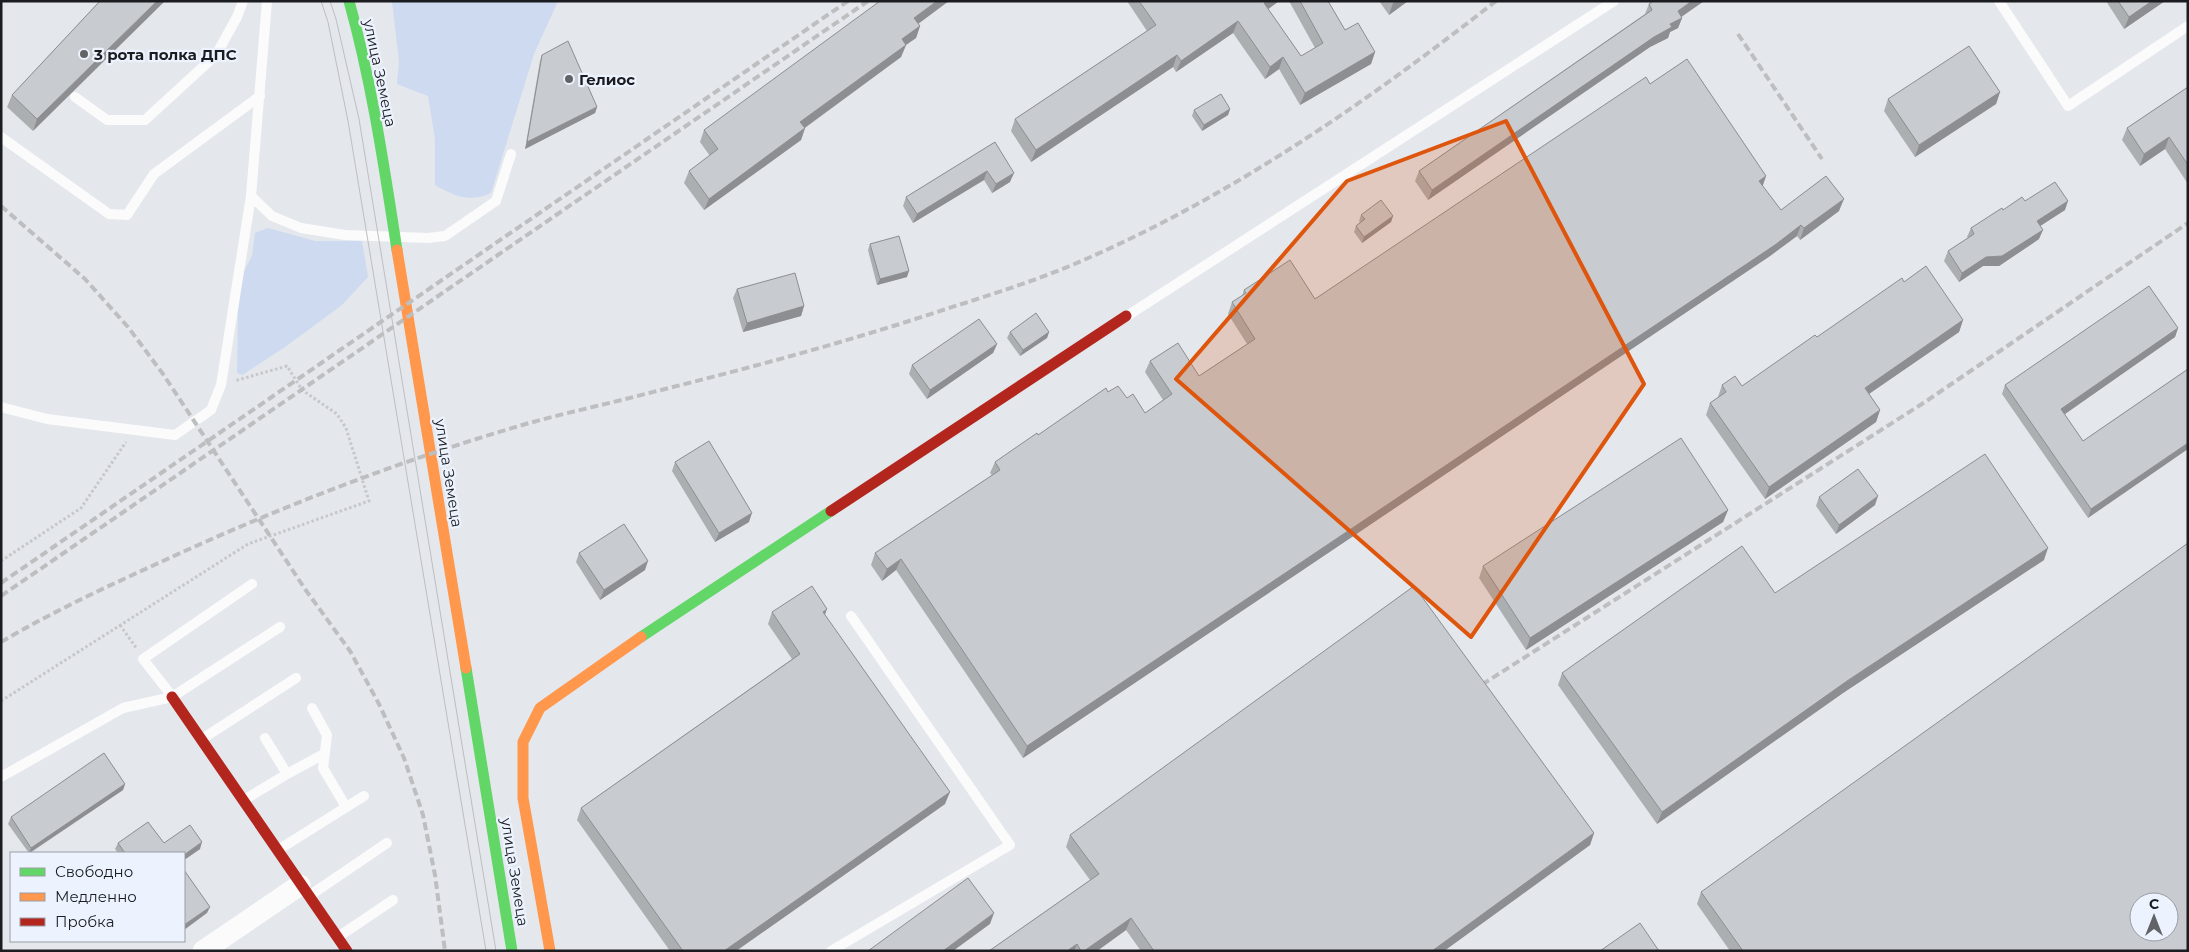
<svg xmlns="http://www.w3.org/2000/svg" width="2189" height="952" viewBox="0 0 2189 952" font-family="Montserrat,sans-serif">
<rect width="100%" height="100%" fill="#e4e7ec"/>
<g fill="#cddaf0">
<path d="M392,1H558L534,54L491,193C469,203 455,196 435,185V139L428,96L397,84L399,61Z"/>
<path d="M268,228L315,241H362L368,277L342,305L285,347L242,375L237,373L238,311L242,275L252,256L255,233Z"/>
</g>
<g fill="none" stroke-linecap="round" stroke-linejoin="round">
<g stroke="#c6c7c9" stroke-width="3" stroke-dasharray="2.5 2.5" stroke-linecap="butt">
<path d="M1,561L81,508L126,442"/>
<path d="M120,625L137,649"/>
<path d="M1,701L248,544L369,501L346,428L337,414L302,390L287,366L234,381"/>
</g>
<g stroke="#fbfbfc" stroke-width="10">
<path d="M1999,1L2068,106L2188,26"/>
<path d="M75,97L107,120H145L216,55L237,17L243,1"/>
<path d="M1,137L109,214L127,215L154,174L260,96"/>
<path d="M251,196L272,216L301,228L345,235L428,238L445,236L496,201L511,154"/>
<path d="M1127,316L1614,1"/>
<path d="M1,407L47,419L175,435L211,410L221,385L251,196L267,1"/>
<path d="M172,696L143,659L252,584"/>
<path d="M312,708L327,735L323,768L346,807"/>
<path d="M265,738L287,774"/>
<path d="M202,739L296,678"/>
<path d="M1,777L123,708L172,697L280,627"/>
<path d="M244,800L287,774L324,754"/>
<path d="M278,850L364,796"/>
<path d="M309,896L387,843"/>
<path d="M338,937L393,900"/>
<path d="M831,951L1010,845L851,616"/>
</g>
<path stroke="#fbfbfc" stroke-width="21" d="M203,951L300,885"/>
<g stroke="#63d668" stroke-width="11">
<path d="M349,1C372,83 384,166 397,250"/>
<path d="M641,637L831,511"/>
<path d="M466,668L512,951"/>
</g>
<g stroke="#ff974d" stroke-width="11">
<path d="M397,250L466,668"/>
<path d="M550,951L523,798V742L540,708L641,637"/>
</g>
<g stroke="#b3261e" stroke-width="11">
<path d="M831,511L1126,316"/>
<path d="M172,697L347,951"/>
</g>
<g stroke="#bdbec0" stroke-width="1">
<path d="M321,1L328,22L348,121L486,951"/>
<path d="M330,1L336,19L359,119L496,951"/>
</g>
<g stroke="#bdbec0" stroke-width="4" stroke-dasharray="8 4" stroke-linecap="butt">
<path d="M1738,34L1822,159"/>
<path d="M1,206L85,279L128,327L163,374L305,589L350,651L379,704L404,758L423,815L435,875L445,951"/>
<path d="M1,583L848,1"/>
<path d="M1,596L868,1"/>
<path d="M1,642C54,611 108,586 163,561C276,509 391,464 509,429C554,415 600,406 645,394C746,369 847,342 946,309C993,294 1041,279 1086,259C1235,194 1368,101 1496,1"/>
<path d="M1472,691L1925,402L2188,223"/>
</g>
</g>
<g fill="#acafb2">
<path d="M100,1L33,131L7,107L12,95Z"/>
<path d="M1127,1H1279L1268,9L1301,56L1315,48L1289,1H1328L1345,30L1375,52L1371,64L1300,105L1279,69L1265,79L1233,33L1176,72L1173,67L1031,162L1011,131L1015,119L1147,31Z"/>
<path d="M1379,1H1408L1389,15Z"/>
<path d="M1653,1H1704L1681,17L1682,18L1678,28L1670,32L1668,38L1650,47L1428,200L1415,181L1419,171L1645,14L1649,4Z"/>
<path d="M2106,1H2165L2124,29Z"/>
<path d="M918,24L920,26L916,38L906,45L901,57L805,128L801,140L704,210L684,183L689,171L710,156L700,142L704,130Z"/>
<path d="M542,55L597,107L595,113L525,149L540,61Z"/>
<path d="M1650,84L1766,176L1762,186L1781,210L1839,211L1800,240L1797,236L1770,256L1023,758L896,570L882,581L871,565L875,553L992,475L990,473L995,462L1108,392L1127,398L1145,413L1163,400L1145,372L1150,361L1199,376L1247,344L1228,314L1232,302L1242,296L1244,290L1315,299Z"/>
<path d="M2188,87V184L2165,149L2140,166L2122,140L2127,128Z"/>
<path d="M2000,92L1996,104L1915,157L1884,111L1888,99Z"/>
<path d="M1230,109L1228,115L1202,131L1192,116L1194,110Z"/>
<path d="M995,142L1010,182L992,193L984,180L913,223L903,206L906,197Z"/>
<path d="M2025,201L2065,210L2040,226L2039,239L1999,266H1983L1959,282L1944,261L1948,251L1968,238L1967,237L1971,228L2003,210Z"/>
<path d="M1361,215L1393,216L1391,222L1362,243L1354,232L1356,226L1360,222L1359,221Z"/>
<path d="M870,244L907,277L877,285L868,250Z"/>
<path d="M1904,282L1963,320L1959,332L1869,394L1880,410L1876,422L1765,499L1706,415L1710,403L1718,397L1722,385L1742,386Z"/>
<path d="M737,289L804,306L801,316L743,332L733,298Z"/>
<path d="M2178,328L2175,337L2064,414L2083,441L2188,369L2088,518L2002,394L2005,385Z"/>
<path d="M1010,332H1049L1047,338L1020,356L1007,338Z"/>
<path d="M997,344L993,353L927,399L909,374L912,365Z"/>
<path d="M675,462L749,522L715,542L672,471Z"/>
<path d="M1819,497L1875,505L1836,534L1816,506Z"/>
<path d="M1728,510L1723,522L1526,650L1479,578L1483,566Z"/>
<path d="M579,553L645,570L600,600L576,562Z"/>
<path d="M2044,560L1843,693L1657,824L1558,685L1562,673L1775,593Z"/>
<path d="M772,612L825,616L945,804L736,951H670L577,820L581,808L792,659L768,624Z"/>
<path d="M125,784L123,790L30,853H29L8,824L11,817Z"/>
<path d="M1594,833L1590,845L1444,951H1141L1126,930L1097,951H989L1090,880L1066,847L1070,835Z"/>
<path d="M118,843H164L200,849L184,860V853H118L115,849Z"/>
<path d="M1701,892L2188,951H1730L1697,904Z"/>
</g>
<g fill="#8c8e91">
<path d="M157,1H165L33,131L37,119Z"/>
<path d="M937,1H949L910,30L914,18Z"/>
<path d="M1266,1H1279L1260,15L1264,3Z"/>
<path d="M1395,1H1408L1389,15L1393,3Z"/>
<path d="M1692,1H1704L1674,22L1678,11Z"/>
<path d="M2152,1H2165L2124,29L2129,17Z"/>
<path d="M1682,18L1678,28L1670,32L1668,38L1650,47L1428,200L1432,190L1670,24Z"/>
<path d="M1238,21L1233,33L1176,72L1181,61Z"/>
<path d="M920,26L916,38L897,51L902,39Z"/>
<path d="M906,45L901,57L796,134L800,122Z"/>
<path d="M1375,52L1371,64L1300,105L1305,93Z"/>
<path d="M1177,55L1173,67L1031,162L1036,150Z"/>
<path d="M1283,57L1279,69L1265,79L1270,67Z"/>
<path d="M2000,92L1996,104L1915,157L1919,145Z"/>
<path d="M597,107L595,113L525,149L527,142Z"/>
<path d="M1230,109L1228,115L1202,131L1204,125Z"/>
<path d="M805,128L801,140L704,210L709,199Z"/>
<path d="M2169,137L2165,149L2140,166L2144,154Z"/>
<path d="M987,171L984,180L913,223L917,214Z"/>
<path d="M1014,173L1010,182L992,193L996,184Z"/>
<path d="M1766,176L1762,188L1759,181Z"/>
<path d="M1844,199L1839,211L1800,240L1804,228Z"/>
<path d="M2068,201L2065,210L2034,230L2037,221Z"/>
<path d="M1393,216L1391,222L1362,243L1364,237Z"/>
<path d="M1801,225L1797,236L1770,256L1023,758L1027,746Z"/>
<path d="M2043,230L2039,239L1999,266H1983L1959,282L1962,273L1986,257Z"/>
<path d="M909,271L907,277L877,285L880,279Z"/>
<path d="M804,306L801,316L743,332L747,323Z"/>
<path d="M1963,320L1959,332L1860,400L1865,388Z"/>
<path d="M2178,328L2175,337L2058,419L2061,409Z"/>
<path d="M1049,332L1047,338L1020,356L1023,350Z"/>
<path d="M997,344L993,353L927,399L930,390Z"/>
<path d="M1880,410L1876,422L1765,499L1769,487Z"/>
<path d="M2188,443V449L2088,518L2091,509Z"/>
<path d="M1878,496L1875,505L1836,534L1839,525Z"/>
<path d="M1728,510L1723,522L1526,650L1530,638Z"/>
<path d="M752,513L749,522L715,542L719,533Z"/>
<path d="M2048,548L2044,560L1843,693L1657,824L1662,812L1847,681Z"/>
<path d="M901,559L896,570L882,581L887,569Z"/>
<path d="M648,561L645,570L600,600L604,590Z"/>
<path d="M827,609L823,620V612Z"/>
<path d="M125,784L123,790L29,853L31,848Z"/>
<path d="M950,792L945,804L736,951H724Z"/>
<path d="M1594,833L1590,845L1444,951H1432Z"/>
<path d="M202,842L200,849L184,860V855Z"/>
<path d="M210,907L207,913L184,930V925Z"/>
<path d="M994,913L990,924L953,951H943Z"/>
<path d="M1131,918L1126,930L1097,951H1084Z"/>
<path d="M1077,944L1074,951H1067Z"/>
</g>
<g fill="#c8cbcf" stroke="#8c8e91" fill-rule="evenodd">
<path d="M100,1H157L37,119L12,95Z"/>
<path d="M880,1H937L914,18L920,26L902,39L906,45L800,122L805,128L709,199L689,171L718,149L704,130Z"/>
<path d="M1139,1H1266L1264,3L1301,56L1323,43L1300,1H1328L1345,30L1358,23L1375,52L1305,93L1283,57L1270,67L1238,21L1181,61L1177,55L1036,150L1015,119L1156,25Z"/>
<path d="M1653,1H1692L1678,11L1682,18L1670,24L1672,27L1654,37L1432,190L1419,171L1652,10L1649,4Z"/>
<path d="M2118,1H2152L2129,17Z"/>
<path d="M568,41L597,107L527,142L542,55Z"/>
<path d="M1969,46L2000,92L1919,145L1888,99Z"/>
<path d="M1687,59L1766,176L1759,181L1781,210L1826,176L1844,199L1804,228L1801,225L1775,245L1027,746L901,559L887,569L875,553L1000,470L995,462L1037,433L1038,435L1106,388L1108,392L1118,386L1127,398L1133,394L1145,413L1172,394L1150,361L1178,343L1199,376L1255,339L1232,302L1246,293L1244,290L1290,260L1315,299L1646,77L1650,84Z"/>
<path d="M2188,87V165L2169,137L2144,154L2127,128Z"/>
<path d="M1221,94L1230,109L1204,125L1194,110Z"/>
<path d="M995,142L1014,173L996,184L987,171L917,214L906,197Z"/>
<path d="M2055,182L2068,201L2037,221L2043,230L2002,256L1986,257L1962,273L1948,251L1974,234L1971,228L2002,208L2003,210L2022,197L2025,201Z"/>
<path d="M1381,200L1393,216L1364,237L1356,226L1365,219L1361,215Z"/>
<path d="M899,236L909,271L880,279L870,244Z"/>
<path d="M1926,266L1963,320L1865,388L1880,410L1769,487L1710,403L1726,392L1722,385L1735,376L1742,386L1815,335L1817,337L1902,278L1904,282Z"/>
<path d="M795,273L804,306L747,323L737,289Z"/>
<path d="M2149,286L2178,328L2061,409L2083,441L2188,369V443L2091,509L2005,385Z"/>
<path d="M1036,313L1049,332L1023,350L1010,332Z"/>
<path d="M979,319L997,344L930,390L912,365Z"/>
<path d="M1681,438L1728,510L1530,638L1483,566Z"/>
<path d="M709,441L752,513L719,533L675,462Z"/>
<path d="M1985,454L2048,548L1847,681L1662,812L1562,673L1742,546L1775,593Z"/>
<path d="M1858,469L1878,496L1839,525L1819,497Z"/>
<path d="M624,524L648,561L604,590L579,553Z"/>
<path d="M2188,543V951H1743L1701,892ZM2139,902H2169V932H2139Z"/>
<path d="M812,586L827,609L823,612L950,792L724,951H683L581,808L800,654L772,612Z"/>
<path d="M1414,586L1594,833L1432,951H1154L1131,918L1084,951H1081L1077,944L1067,951H989L1099,874L1070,835Z"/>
<path d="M104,753L125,784L31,848L11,817Z"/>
<path d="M148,822L164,843L190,825L202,842L184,855V853H125L118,843Z"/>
<path d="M184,870L210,907L184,925Z"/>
<path d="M968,878L994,913L943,951H868Z"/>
<path d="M1640,923L1659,951H1600Z"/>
</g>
<path fill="#de560d" fill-opacity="0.2" stroke="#de560d" stroke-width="4" stroke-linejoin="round" d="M1506,121L1644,384L1471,637L1176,379L1347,181Z"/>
<g fill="#616367" stroke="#edf3fe" stroke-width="2">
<circle cx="84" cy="54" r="5"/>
<circle cx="569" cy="79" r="5"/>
</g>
<g text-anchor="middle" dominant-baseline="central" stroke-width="4.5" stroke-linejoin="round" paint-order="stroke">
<g font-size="15" font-weight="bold" fill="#1a1c20" stroke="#edf3fe" text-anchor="start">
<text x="94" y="54">3 рота полка ДПС</text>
<text x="579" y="79">Гелиос</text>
</g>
<g font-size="15" fill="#1a1c20" stroke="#edf3fe">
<text transform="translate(380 73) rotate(78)">улица Земеца</text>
<text transform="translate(449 473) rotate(81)">улица Земеца</text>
<text transform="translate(515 872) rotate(81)">улица Земеца</text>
</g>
</g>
<rect width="2189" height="952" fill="none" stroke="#1a1c20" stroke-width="5"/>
<rect x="10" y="852" width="175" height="90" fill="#edf3fe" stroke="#999da5"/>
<rect x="20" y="868" width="25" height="8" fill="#63d668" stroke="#999da5"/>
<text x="55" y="877" font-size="15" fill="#1a1c20">Свободно</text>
<rect x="20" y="893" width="25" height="8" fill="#ff974d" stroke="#999da5"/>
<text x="55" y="902" font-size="15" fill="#1a1c20">Медленно</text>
<rect x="20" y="918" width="25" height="8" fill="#b3261e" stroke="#999da5"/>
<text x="55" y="927" font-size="15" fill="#1a1c20">Пробка</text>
<g transform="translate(2154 917)"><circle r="24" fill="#edf3fe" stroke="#999da5"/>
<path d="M0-4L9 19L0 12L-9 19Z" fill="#616367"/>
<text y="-8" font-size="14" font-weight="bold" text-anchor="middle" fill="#1a1c20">С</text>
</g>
</svg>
